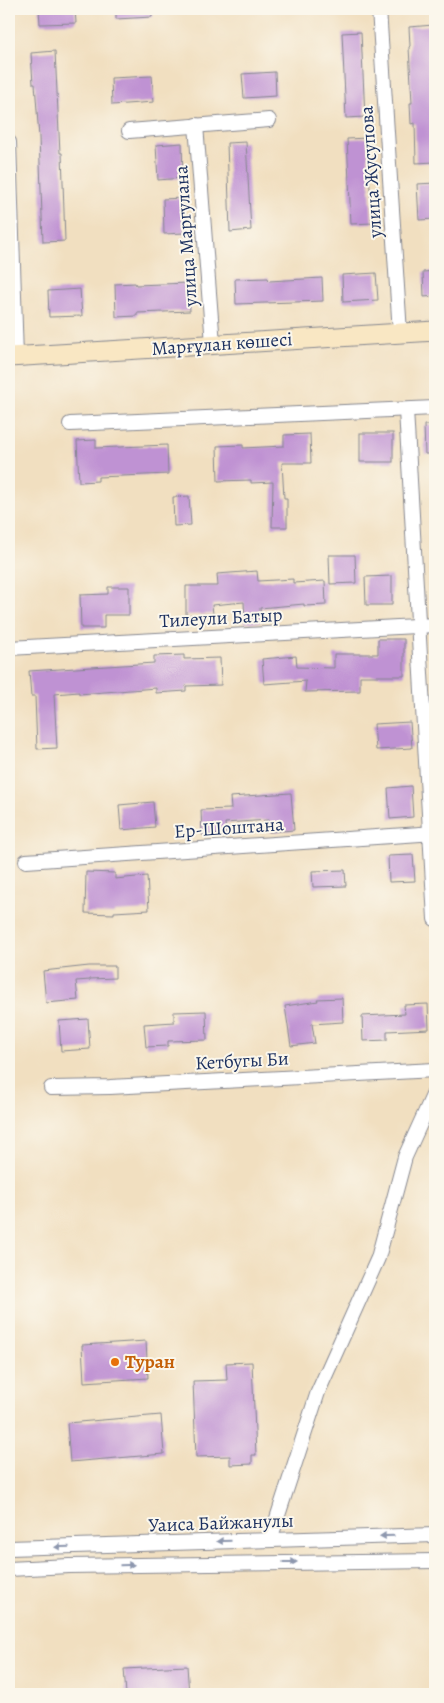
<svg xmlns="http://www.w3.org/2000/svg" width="444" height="1703" viewBox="0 0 444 1703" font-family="Alegreya,serif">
<rect width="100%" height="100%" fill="#fbf7ec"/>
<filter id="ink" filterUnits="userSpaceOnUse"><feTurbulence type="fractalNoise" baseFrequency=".02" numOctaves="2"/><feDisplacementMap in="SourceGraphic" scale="10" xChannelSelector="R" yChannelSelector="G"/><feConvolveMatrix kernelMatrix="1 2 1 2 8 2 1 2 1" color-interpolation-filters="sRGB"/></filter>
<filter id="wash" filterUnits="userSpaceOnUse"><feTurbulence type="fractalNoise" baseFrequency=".0096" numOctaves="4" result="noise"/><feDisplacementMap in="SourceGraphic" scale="20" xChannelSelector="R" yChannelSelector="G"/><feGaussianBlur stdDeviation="1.12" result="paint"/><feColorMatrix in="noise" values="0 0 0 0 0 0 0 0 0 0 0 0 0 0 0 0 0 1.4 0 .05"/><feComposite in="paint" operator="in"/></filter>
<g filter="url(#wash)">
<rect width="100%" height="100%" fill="#f1dfc0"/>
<g id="blocks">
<g fill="#bf92d3">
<path d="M39,9H75L76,23L40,24Z"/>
<path d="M116,9H152V17L116,19Z"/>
<path d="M434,25L435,162L416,163L415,123L411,124L410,103H412L409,47L410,46L409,27Z"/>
<path d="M361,32L365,117L346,118L342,33Z"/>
<path d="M55,51L60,153H62L65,241L43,242L39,137L35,84H33L31,53Z"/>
<path d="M275,72L276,96L244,98L242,74Z"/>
<path d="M152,76L154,102L112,105L111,78Z"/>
<path d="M367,138L372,223L351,224L347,139Z"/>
<path d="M246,142L251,230L230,232L227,143Z"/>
<path d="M182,143L183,178L158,180L156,145Z"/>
<path d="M435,183V219L419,220L417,184Z"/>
<path d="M182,198L184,233L164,234L163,199Z"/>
<path d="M435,271V296L424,297L423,272Z"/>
<path d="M376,273L378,300L343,302L342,275Z"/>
<path d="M268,278L269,281L322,278L323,301L236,304L235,279Z"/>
<path d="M135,283L136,285L188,283L190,311L137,313V316L116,317L115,284Z"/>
<path d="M80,289L82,316L49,317L48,291Z"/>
<path d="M424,425H435V454H425Z"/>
<rect x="360" y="433" width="33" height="29"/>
<path d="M310,434L311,463H282L284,498H287V527H272L273,482L251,483V480L218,481L217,446L243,445V448L284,446V435Z"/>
<path d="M96,440V448L167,445L168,474L98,477V481L79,482L77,441Z"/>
<path d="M189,496L191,525L174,526L173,497Z"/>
<path d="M329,555H355L356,583L330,584Z"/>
<path d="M257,571L258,581L293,579V583L325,581L326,605L304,606V604L260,608L261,622L245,623L244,602L212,605L213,614L186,615V586H218L217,574Z"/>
<path d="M392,576V605H366L365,577Z"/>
<path d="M108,587H129V615H104V628H81L80,595L108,594Z"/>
<path d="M378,639H404V676H360V691L305,692L306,681L264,684L262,659L296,656L297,667L334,668V654H378Z"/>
<path d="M184,655V659L220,658L221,685L186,686V691L156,693V688L79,694V692L54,694L57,748L37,749L35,696H31L29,671L154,663V656Z"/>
<path d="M410,722L412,748L376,750L374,724Z"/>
<path d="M411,786L413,817L390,819L388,788Z"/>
<path d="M291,793L294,830L269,832L268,820L225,823L226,834L202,835L201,810L231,809L230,797Z"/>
<path d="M153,802L155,827L121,830L119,805Z"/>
<path d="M413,855L415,881L389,882L388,856Z"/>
<path d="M345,870L346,886L313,887L312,871Z"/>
<path d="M86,872L115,873V879L147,876L149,910L114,912V914L85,913Z"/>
<path d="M89,966H115V978L90,979V980L76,981L78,1000L46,1003L43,971Z"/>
<path d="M342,998L343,1022L312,1024L315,1043L291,1046L285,1006L318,1001L317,999Z"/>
<path d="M428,1004L429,1029L387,1031V1040L363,1041L362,1016L405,1014L404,1005Z"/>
<path d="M206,1011L207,1040L168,1041V1046L146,1047L144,1024L174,1022V1012Z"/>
<path d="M88,1019L90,1049L61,1051L59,1021Z"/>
<path d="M146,1341L148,1378L84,1382L82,1345Z"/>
<path d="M252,1362L256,1455H252V1464L230,1465V1456L196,1457L193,1381L227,1380L226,1363Z"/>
<path d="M161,1415L164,1454L70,1462L67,1423Z"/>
<path d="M187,1666L189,1694H126L124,1669Z"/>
</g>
</g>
</g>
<g filter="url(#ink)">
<use href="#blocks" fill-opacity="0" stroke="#86878f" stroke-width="1"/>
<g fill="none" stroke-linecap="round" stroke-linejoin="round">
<defs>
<g id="minor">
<path d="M379,9L400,333"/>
<path d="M196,125L213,344"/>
<path d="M129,131L269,120"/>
<path d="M9,142L16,357"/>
<path d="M406,410L435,919"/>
<path d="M70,424L435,408"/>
<path d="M9,648L435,625"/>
<path d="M26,861L435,833"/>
<path d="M51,1088L110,1087L435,1070"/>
<path d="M270,1540L318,1392L378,1258L405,1157L435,1091"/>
<path d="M9,1548L435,1535"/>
<path d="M9,1569L69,1566L435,1561"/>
</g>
<path id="secondary" d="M9,357L435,331"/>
</defs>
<use href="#minor" stroke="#86878f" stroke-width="16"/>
<use href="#secondary" stroke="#86878f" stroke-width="21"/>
<use href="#minor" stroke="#fff" stroke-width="14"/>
<use href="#secondary" stroke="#f9e7c3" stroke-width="19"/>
</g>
<defs><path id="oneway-solid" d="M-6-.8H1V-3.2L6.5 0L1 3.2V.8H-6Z" transform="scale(1.25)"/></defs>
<g fill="#8d97ae">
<use href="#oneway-solid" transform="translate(387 1536) rotate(178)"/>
<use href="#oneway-solid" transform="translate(224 1541) rotate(178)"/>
<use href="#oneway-solid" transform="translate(62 1547) rotate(178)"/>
<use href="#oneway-solid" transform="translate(290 1562)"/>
<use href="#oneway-solid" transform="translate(127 1565) rotate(-1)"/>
</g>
</g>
<circle fill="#e8710a" stroke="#fbf7ec" stroke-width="2" cx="115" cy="1362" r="5"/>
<g text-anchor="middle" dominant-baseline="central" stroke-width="4" stroke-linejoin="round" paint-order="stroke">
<g font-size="19" fill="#1b2f5e" stroke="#fbf7ec">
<text transform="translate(371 172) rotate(-94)">улица Жусупова</text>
<text transform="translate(186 236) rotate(-94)">улица Маргулана</text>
<text transform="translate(222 344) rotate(-4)">Марғұлан көшесі</text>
<text transform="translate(221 618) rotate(-3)">Тилеули Батыр</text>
<text transform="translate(229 828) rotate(-4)">Ер-Шоштана</text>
<text transform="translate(242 1061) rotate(-3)">Кетбугы Би</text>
<text transform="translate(221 1523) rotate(-2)">Уаиса Байжанулы</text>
</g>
<g font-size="19" font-weight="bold" fill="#c56008" stroke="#fbf7ec" text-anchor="start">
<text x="125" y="1362">Туран</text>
</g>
</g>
<rect width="444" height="1703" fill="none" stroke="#fbf7ec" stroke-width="30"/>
</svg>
